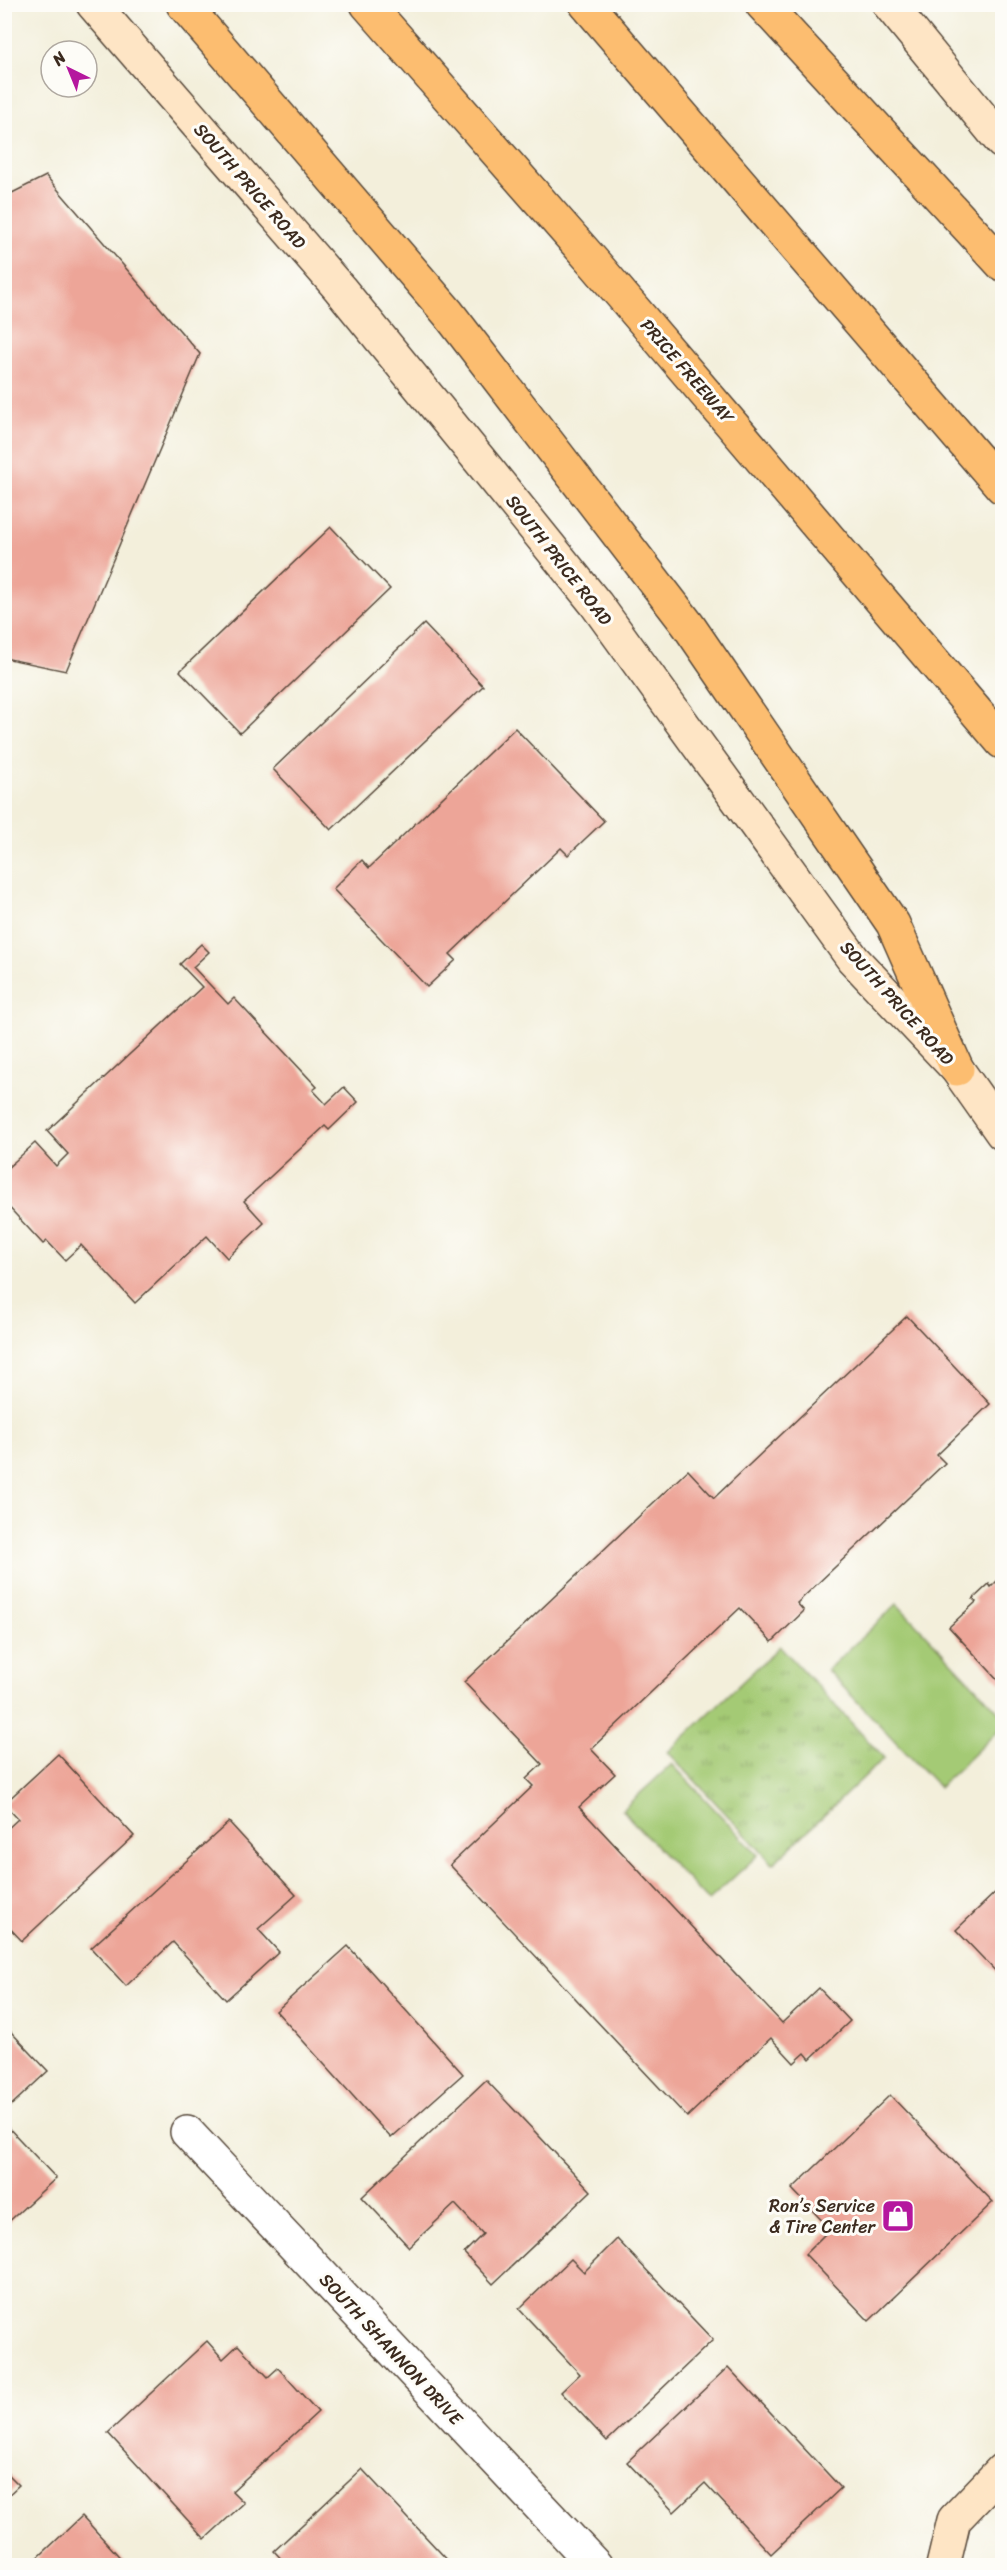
<svg xmlns="http://www.w3.org/2000/svg" width="1007" height="2570" viewBox="0 0 1007 2570" font-family="Sriracha,sans-serif">
<defs>
<pattern id="park-tufts" width="24" height="20" patternUnits="userSpaceOnUse" patternTransform="scale(1.5)"><rect width="24" height="20" fill="#a4ca75"/><path d="M3 7l-1-3M5 7V3M7 7l1-3M15 17l-1-3M17 17v-4M19 17l1-3" fill="none" stroke="#87a45f"/></pattern>
</defs>
<rect width="100%" height="100%" fill="#fdfcf7"/>
<filter id="ink" filterUnits="userSpaceOnUse"><feTurbulence type="fractalNoise" baseFrequency=".0167" numOctaves="2"/><feDisplacementMap in="SourceGraphic" scale="12" xChannelSelector="R" yChannelSelector="G"/><feConvolveMatrix kernelMatrix="1 2 1 2 8 2 1 2 1" color-interpolation-filters="sRGB"/></filter>
<filter id="wash" filterUnits="userSpaceOnUse"><feTurbulence type="fractalNoise" baseFrequency=".008" numOctaves="4" result="noise"/><feDisplacementMap in="SourceGraphic" scale="24" xChannelSelector="R" yChannelSelector="G"/><feGaussianBlur stdDeviation="1.35" result="paint"/><feColorMatrix in="noise" values="0 0 0 0 0 0 0 0 0 0 0 0 0 0 0 0 0 1.4 0 .05"/><feComposite in="paint" operator="in"/></filter>
<g filter="url(#wash)">
<rect width="100%" height="100%" fill="#f3efdb"/>
<g fill="#a4ca75" stroke="#707a4a" stroke-width="1.5">
<path d="M897,1604L1002,1715V1727L939,1787L827,1670Z"/>
<path d="M672,1764L758,1855L708,1901L622,1810Z"/>
</g>
<path fill="url(#park-tufts)" stroke="#707a4a" stroke-width="1.5" d="M780,1646L884,1758L773,1864L668,1752Z"/>
<g id="blocks">
<g fill="#eda598">
<path d="M46,176L200,354L66,671L4,658V197Z"/>
<path d="M331,527L390,589L240,733L180,671Z"/>
<path d="M424,624L483,686L331,830L273,769Z"/>
<path d="M515,728L604,821L568,855L561,848L450,954L456,960L427,987L333,889L362,860L369,868Z"/>
<path d="M201,944L209,952L193,967L228,1004L234,998L317,1087L313,1090L326,1104L344,1087L358,1102L329,1130L325,1126L244,1201L264,1223L227,1258L207,1236L135,1303L81,1245L65,1260L47,1241L43,1244L4,1202V1171L35,1143L56,1166L68,1154L47,1131L202,987L180,964Z"/>
<path d="M907,1316L990,1404L937,1455L945,1463L797,1603L804,1611L772,1642L740,1608L591,1749L615,1774L579,1807L782,2023L819,1988L850,2021L810,2059L805,2053L794,2063L771,2038L687,2117L450,1865L533,1786L526,1779L542,1764L464,1682L688,1470L714,1498Z"/>
<path d="M1002,1576V1684L949,1627L976,1602L973,1599L989,1584L991,1587Z"/>
<path d="M58,1754L134,1836L22,1941L4,1922V1832L18,1819L4,1804Z"/>
<path d="M229,1822L296,1895L258,1929L279,1952L226,2000L173,1942L126,1986L91,1948Z"/>
<path d="M1002,1886V1978L956,1930Z"/>
<path d="M348,1946L463,2074L391,2138L276,2011Z"/>
<path d="M11,2032L48,2071L4,2112V2038Z"/>
<path d="M486,2080L591,2191L493,2284L464,2253L483,2234L455,2204L409,2247L362,2197Z"/>
<path d="M890,2095L993,2202L869,2321L805,2254L830,2229L792,2189Z"/>
<path d="M4,2123L56,2178L4,2226Z"/>
<path d="M617,2239L713,2340L607,2441L561,2392L580,2374L519,2309L571,2259L584,2272Z"/>
<path d="M207,2341L223,2359L238,2345L268,2377L278,2368L318,2412L232,2491L244,2503L205,2539L108,2433Z"/>
<path d="M728,2367L841,2488L771,2554L705,2483L674,2512L627,2462Z"/>
<path d="M362,2469L453,2566H288L274,2551Z"/>
<path d="M4,2470L19,2485L4,2499Z"/>
<path d="M82,2516L128,2566H29Z"/>
</g>
</g>
</g>
<g filter="url(#ink)">
<use href="#blocks" fill-opacity="0" stroke="#57483a" stroke-width="1.5"/>
<g fill="none" stroke-linecap="round" stroke-linejoin="round">
<defs>
<path id="street" d="M187,2132L596,2566"/>
<g id="secondary">
<path d="M93,4L340,289L491,474L596,604L853,959L957,1069L1002,1133"/>
<path d="M889,4L1002,142"/>
<path d="M943,2566L954,2520L1002,2470"/>
</g>
<g id="highway">
<path d="M183,4L448,313L688,625L893,924L957,1069"/>
<path d="M367,4L596,265L1002,742"/>
<path d="M586,4L1002,487"/>
<path d="M762,4L1002,264"/>
</g>
</defs>
<use href="#street" stroke="#57483a" stroke-width="36"/>
<use href="#secondary" stroke="#57483a" stroke-width="36"/>
<use href="#highway" stroke="#57483a" stroke-width="36"/>
<use href="#street" stroke="#fff" stroke-width="33"/>
<use href="#secondary" stroke="#fee5c5" stroke-width="33"/>
<use href="#highway" stroke="#fcbd6f" stroke-width="33"/>
</g>
</g>
<defs>
<symbol id="shop-square" viewBox="-11 -11 22 22"><rect x="-9" y="-9" width="18" height="18" rx="4" fill="#b5179e" stroke="#fdfcf7"/><path d="M-5-2.5h2.3a2.7 3.5 0 0 1 5.4 0H5L5.5 6h-11ZM-1.5-2.5h3a1.5 2.3 0 0 0-3 0Z" fill="#fff"/></symbol>
</defs>
<g fill-rule="evenodd">
<use href="#shop-square" x="879" y="2197" width="38" height="38"/>
</g>
<g text-anchor="middle" dominant-baseline="central" stroke-width="6" stroke-linejoin="round" paint-order="stroke">
<g font-size="18" fill="#3b2a1e" stroke="#fdfcf7">
<text transform="translate(250 186) rotate(49)">SOUTH PRICE ROAD</text>
<text transform="translate(687 371) rotate(49)">PRICE FREEWAY</text>
<text transform="translate(559 560) rotate(52)">SOUTH PRICE ROAD</text>
<text transform="translate(897 1003) rotate(48)">SOUTH PRICE ROAD</text>
<text transform="translate(391 2349) rotate(47)">SOUTH SHANNON DRIVE</text>
</g>
<g font-size="18" fill="#3b2a1e" stroke="#fdfcf7" text-anchor="end">
<text x="875" y="2206">Ron’s Service<tspan x="875" dy="21">&amp; Tire Center</tspan></text>
</g>
</g>
<rect width="1007" height="2570" fill="none" stroke="#fdfcf7" stroke-width="24"/>
<g transform="translate(69 69) rotate(317)"><circle r="28" fill="#fdfcf7" stroke="#afa8a0" stroke-width="1.5"/>
<path d="M0-4.5L10 22L0 15L-10 22Z" fill="#b5179e"/>
<text y="-9" font-size="16" font-weight="bold" text-anchor="middle" fill="#3b2a1e">N</text>
</g>
</svg>
